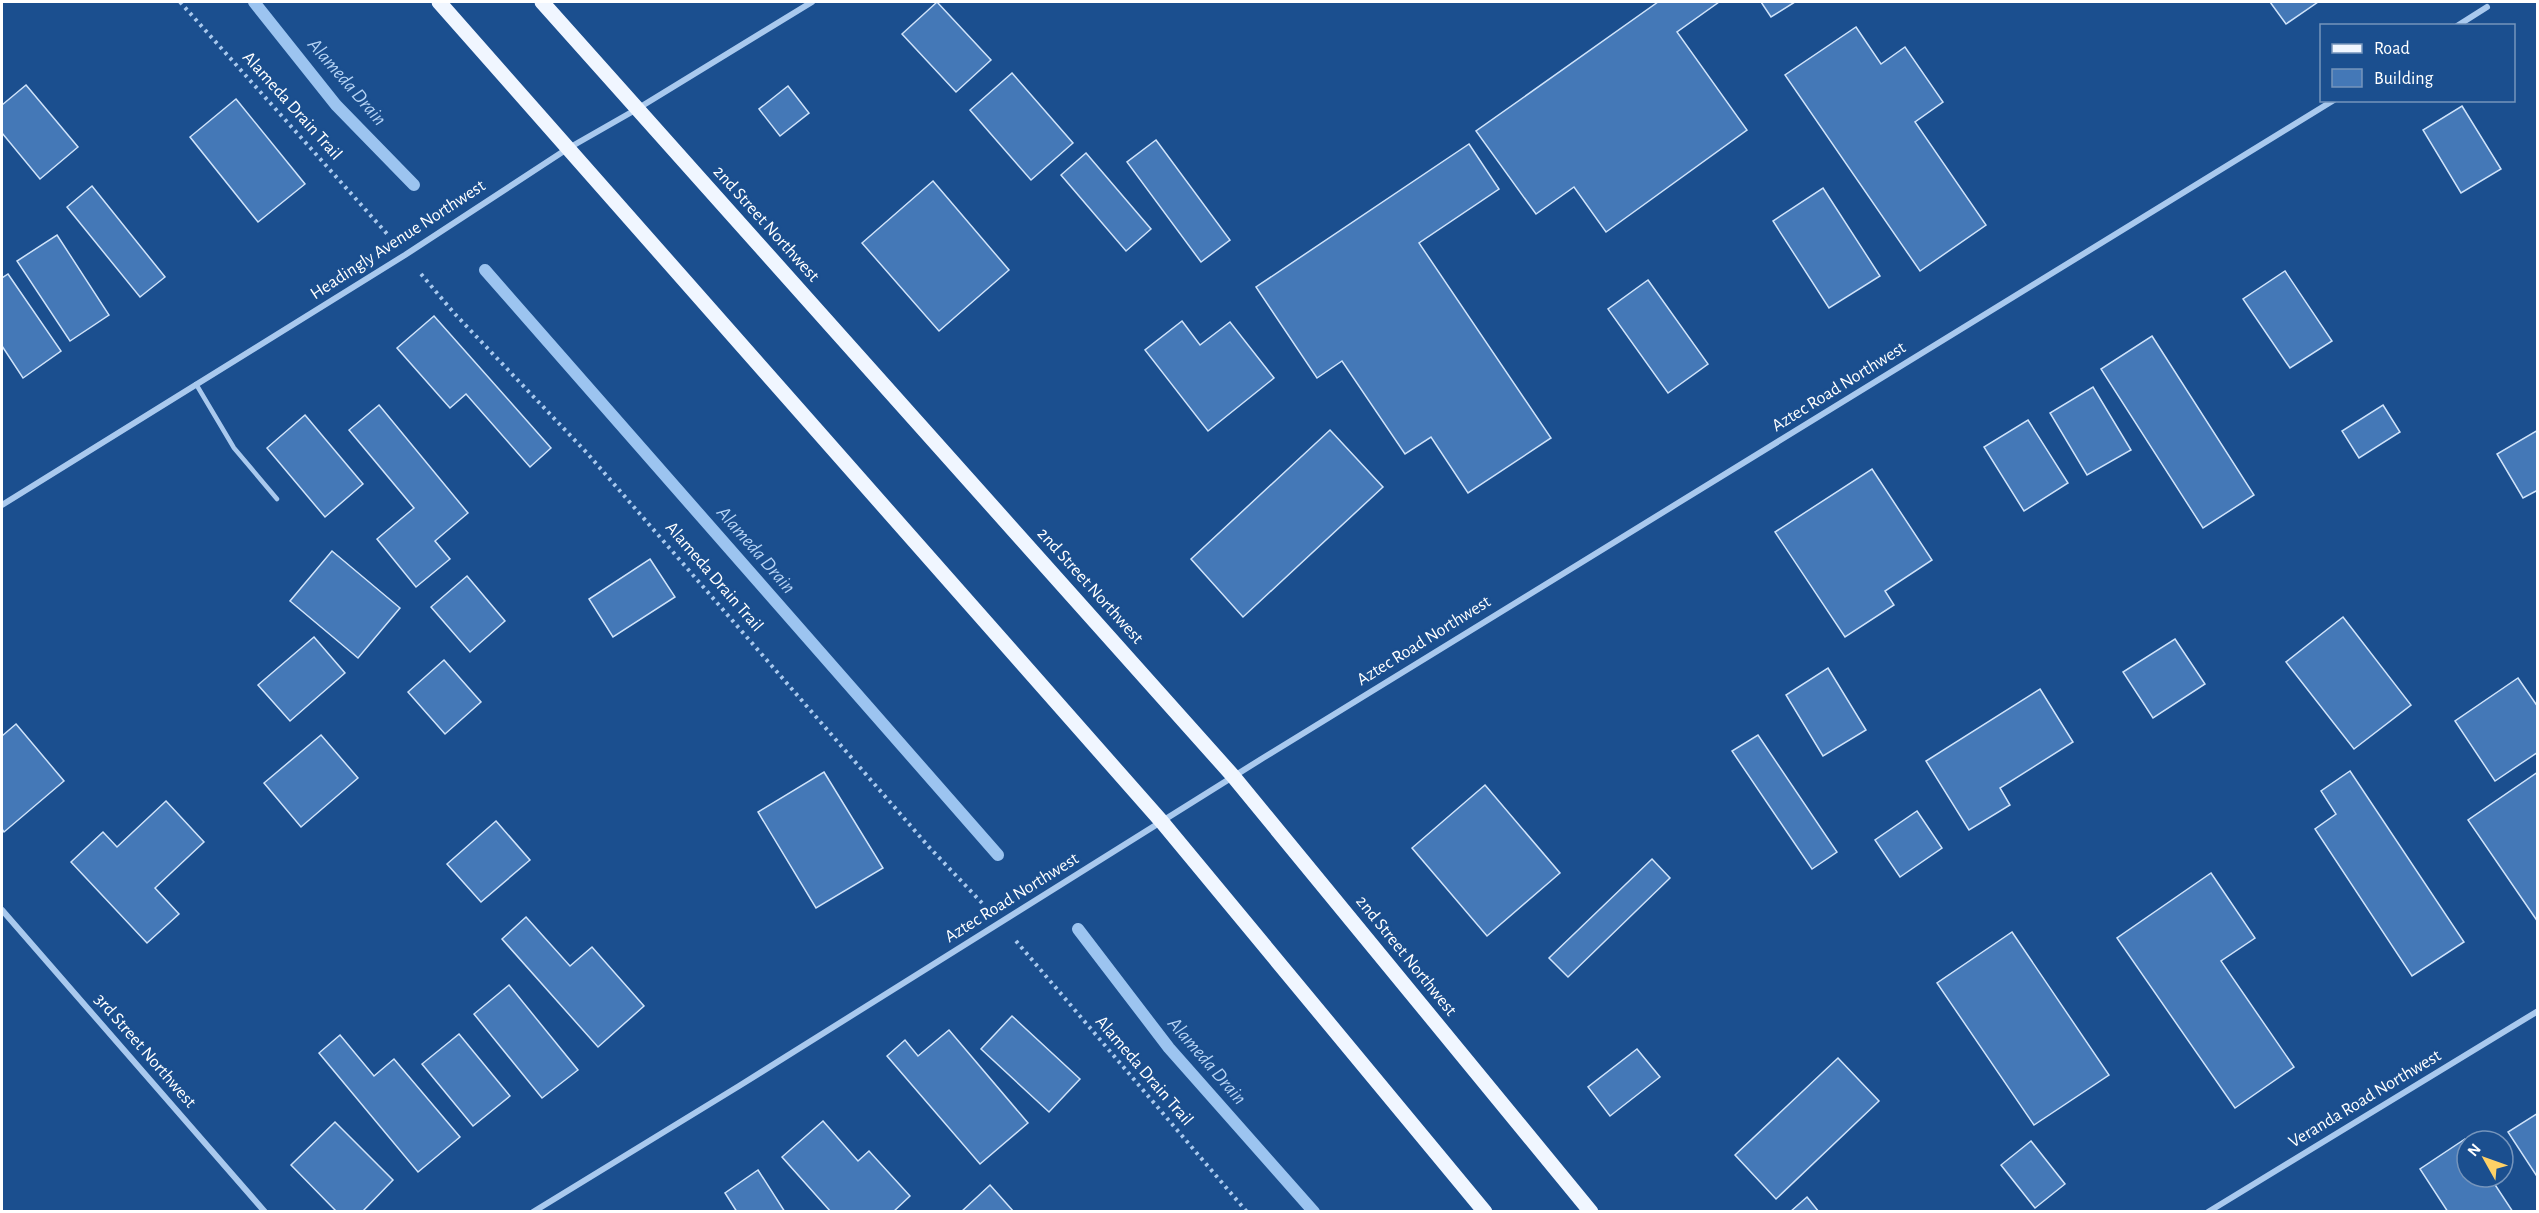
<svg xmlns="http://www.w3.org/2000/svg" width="2539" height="1213" viewBox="0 0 2539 1213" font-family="'Alegreya Sans',sans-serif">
<rect width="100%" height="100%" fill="#1b4f8f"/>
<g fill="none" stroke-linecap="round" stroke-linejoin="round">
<g stroke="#9cc4f0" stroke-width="12">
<path d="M254,2L336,105L414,185"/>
<path d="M485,270L998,855"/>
<path d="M1078,929L1169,1048L1314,1212"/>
</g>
</g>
<g fill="#4478b7" stroke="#cfe3fa" stroke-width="1.5">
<path d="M937,2L991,60L956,92L902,34Z"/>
<path d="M1658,2H1719L1677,32L1747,130L1606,232L1574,187L1536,214L1476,131Z"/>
<path d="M1761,2H1795L1771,17Z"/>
<path d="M2270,2H2318L2286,24Z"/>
<path d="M1856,27L1881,64L1905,47L1943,102L1915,122L1986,225L1920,271L1785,75Z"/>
<path d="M1012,73L1073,143L1031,180L970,110Z"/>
<path d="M26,85L78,147L40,179L2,133V105Z"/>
<path d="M788,86L809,113L780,136L759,109Z"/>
<path d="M236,99L305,184L258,222L190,137Z"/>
<path d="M2462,106L2501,169L2461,193L2423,130Z"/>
<path d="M1156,140L1230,240L1201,262L1127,162Z"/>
<path d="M1469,144L1499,189L1419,243L1551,438L1468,493L1431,437L1405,454L1342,361L1317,378L1256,287Z"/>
<path d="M1086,153L1151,229L1126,251L1061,175Z"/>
<path d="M933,181L1009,270L939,331L862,243Z"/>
<path d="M92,186L165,277L140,297L67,207Z"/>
<path d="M1823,188L1880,276L1829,308L1773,221Z"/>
<path d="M57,235L109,315L70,341L17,261Z"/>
<path d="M2285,271L2332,341L2290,368L2243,299Z"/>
<path d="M8,274L61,351L23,378L2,346V278Z"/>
<path d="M1648,280L1708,364L1668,393L1608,309Z"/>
<path d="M434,316L551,448L530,467L466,394L450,408L397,348Z"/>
<path d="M1182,321L1200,345L1230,322L1274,378L1208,431L1145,350Z"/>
<path d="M2152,336L2254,495L2203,528L2101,369Z"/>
<path d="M2093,387L2131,450L2087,475L2050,413Z"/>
<path d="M379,405L468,513L435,541L450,559L416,587L377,539L414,508L349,430Z"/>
<path d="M2383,405L2400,432L2359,458L2342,431Z"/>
<path d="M305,415L363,484L325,517L267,448Z"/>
<path d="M2028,420L2068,483L2024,511L1984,447Z"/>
<path d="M1330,430L1383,487L1243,617L1191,559Z"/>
<path d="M2538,430V490L2523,498L2497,454Z"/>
<path d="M1872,469L1932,560L1885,591L1894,605L1845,637L1775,532Z"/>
<path d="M332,551L400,608L358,658L290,601Z"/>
<path d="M650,559L675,597L613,637L589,599Z"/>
<path d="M467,576L505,621L470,652L431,607Z"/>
<path d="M2343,617L2411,705L2354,749L2286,662Z"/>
<path d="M314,637L345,673L290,721L258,685Z"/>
<path d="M2175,639L2205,684L2153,718L2123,672Z"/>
<path d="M444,660L481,702L445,734L408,692Z"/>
<path d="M1828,668L1866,730L1823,756L1786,695Z"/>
<path d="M2518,678L2538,707V752L2495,781L2455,721Z"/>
<path d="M2040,689L2073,742L2000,788L2010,805L1969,830L1926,761Z"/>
<path d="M16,724L64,781L4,832L2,829V736Z"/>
<path d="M321,735L358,778L301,827L264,783Z"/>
<path d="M1758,735L1837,852L1812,869L1732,751Z"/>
<path d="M2350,771L2464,942L2412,976L2315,829L2336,814L2321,791Z"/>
<path d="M824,772L883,868L816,908L758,812Z"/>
<path d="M2538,772V922L2468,820Z"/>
<path d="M1485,785L1560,873L1487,936L1412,848Z"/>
<path d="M166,801L204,842L155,888L179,914L147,943L71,862L103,832L117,847Z"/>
<path d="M1917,811L1942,848L1900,877L1875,840Z"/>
<path d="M496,821L530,860L481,902L447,864Z"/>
<path d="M1652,859L1670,878L1568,977L1549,958Z"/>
<path d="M2211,873L2255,938L2221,961L2294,1067L2235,1108L2117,938Z"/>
<path d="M526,917L570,966L592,947L644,1006L598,1047L502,939Z"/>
<path d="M2012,932L2109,1075L2034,1125L1937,983Z"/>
<path d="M509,985L578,1070L542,1098L474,1014Z"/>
<path d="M1012,1016L1080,1079L1049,1112L981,1049Z"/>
<path d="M949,1030L1028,1123L980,1164L887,1056L905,1040L918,1056Z"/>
<path d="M459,1034L510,1096L473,1126L422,1064Z"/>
<path d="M340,1035L374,1076L394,1059L460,1137L418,1172L319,1053Z"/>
<path d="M1637,1049L1660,1077L1610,1116L1588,1087Z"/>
<path d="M1838,1058L1879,1101L1776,1199L1735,1155Z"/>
<path d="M2538,1113V1178L2508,1132Z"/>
<path d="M823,1121L858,1161L869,1151L910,1196L893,1212H831L782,1157Z"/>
<path d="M335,1122L393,1180L362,1212H337L291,1165Z"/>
<path d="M2465,1139L2467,1142V1177H2490L2513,1212H2448L2420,1169Z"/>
<path d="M2031,1141L2065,1184L2035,1208L2001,1165Z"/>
<path d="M758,1170L785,1212H737L725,1193Z"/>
<path d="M990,1185L1014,1212H961Z"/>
<path d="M1807,1197L1819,1212H1790Z"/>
</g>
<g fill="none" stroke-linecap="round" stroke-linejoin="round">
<g stroke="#a9c9ee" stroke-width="4" stroke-dasharray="3 4.5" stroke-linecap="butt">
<path d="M180,2L389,236"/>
<path d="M421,274L454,313L587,453L929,847L983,904"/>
<path d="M1016,941L1247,1212"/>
</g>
<path stroke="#a9c9ee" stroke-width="4.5" d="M196,384L234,448L277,499"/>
<g stroke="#a9c9ee" stroke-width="6">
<path d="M2457,26L2487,7"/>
<path d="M2,505L405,255L567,149L637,109L812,2"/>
<path d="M2,910L265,1212"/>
<path d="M533,1212L739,1086L1263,758L2334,100"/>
<path d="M2208,1212L2538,1011"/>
</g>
<g stroke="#f0f6ff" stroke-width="15">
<path d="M439,2L1162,822L1485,1212"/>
<path d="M542,2L1233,776L1591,1212"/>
</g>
</g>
<g text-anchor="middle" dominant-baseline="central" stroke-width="5" stroke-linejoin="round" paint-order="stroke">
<g font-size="18" fill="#fff" stroke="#1b4f8f">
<text transform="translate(292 106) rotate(48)">Alameda Drain Trail</text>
<text transform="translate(766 224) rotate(48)">2nd Street Northwest</text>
<text transform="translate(398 240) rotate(-33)">Headingly Avenue Northwest</text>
<text transform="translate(1839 387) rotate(-32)">Aztec Road Northwest</text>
<text transform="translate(714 577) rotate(49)">Alameda Drain Trail</text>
<text transform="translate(1090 586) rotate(48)">2nd Street Northwest</text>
<text transform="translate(1424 641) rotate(-32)">Aztec Road Northwest</text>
<text transform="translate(1012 898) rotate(-32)">Aztec Road Northwest</text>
<text transform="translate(1406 956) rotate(51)">2nd Street Northwest</text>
<text transform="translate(145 1051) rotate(49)">3rd Street Northwest</text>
<text transform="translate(1144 1071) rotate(49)">Alameda Drain Trail</text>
<text transform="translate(2365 1099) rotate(-31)">Veranda Road Northwest</text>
</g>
<g font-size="20" font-style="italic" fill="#b5d3f5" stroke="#1b4f8f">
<text transform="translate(347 82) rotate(49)">Alameda Drain</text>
<text transform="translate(756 550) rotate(49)">Alameda Drain</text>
<text transform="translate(1207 1061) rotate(49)">Alameda Drain</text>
</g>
</g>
<rect width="2539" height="1213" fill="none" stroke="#ffffff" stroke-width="6"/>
<rect x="2320" y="24" width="195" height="78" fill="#1b4f8f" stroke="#7695bc" stroke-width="1.5"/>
<rect x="2332" y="44" width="30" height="9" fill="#f0f6ff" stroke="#7695bc" stroke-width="1.5"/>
<text x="2374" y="54" font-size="18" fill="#ffffff">Road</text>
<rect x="2332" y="69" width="30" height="18" fill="#4478b7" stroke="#7695bc" stroke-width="1.5"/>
<text x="2374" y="84" font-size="18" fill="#ffffff">Building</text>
<g transform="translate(2485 1159) rotate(310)"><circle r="28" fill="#1b4f8f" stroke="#7695bc" stroke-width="1.5"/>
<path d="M0-4.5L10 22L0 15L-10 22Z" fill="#ffd166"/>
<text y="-9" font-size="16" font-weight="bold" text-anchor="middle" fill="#ffffff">N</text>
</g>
</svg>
